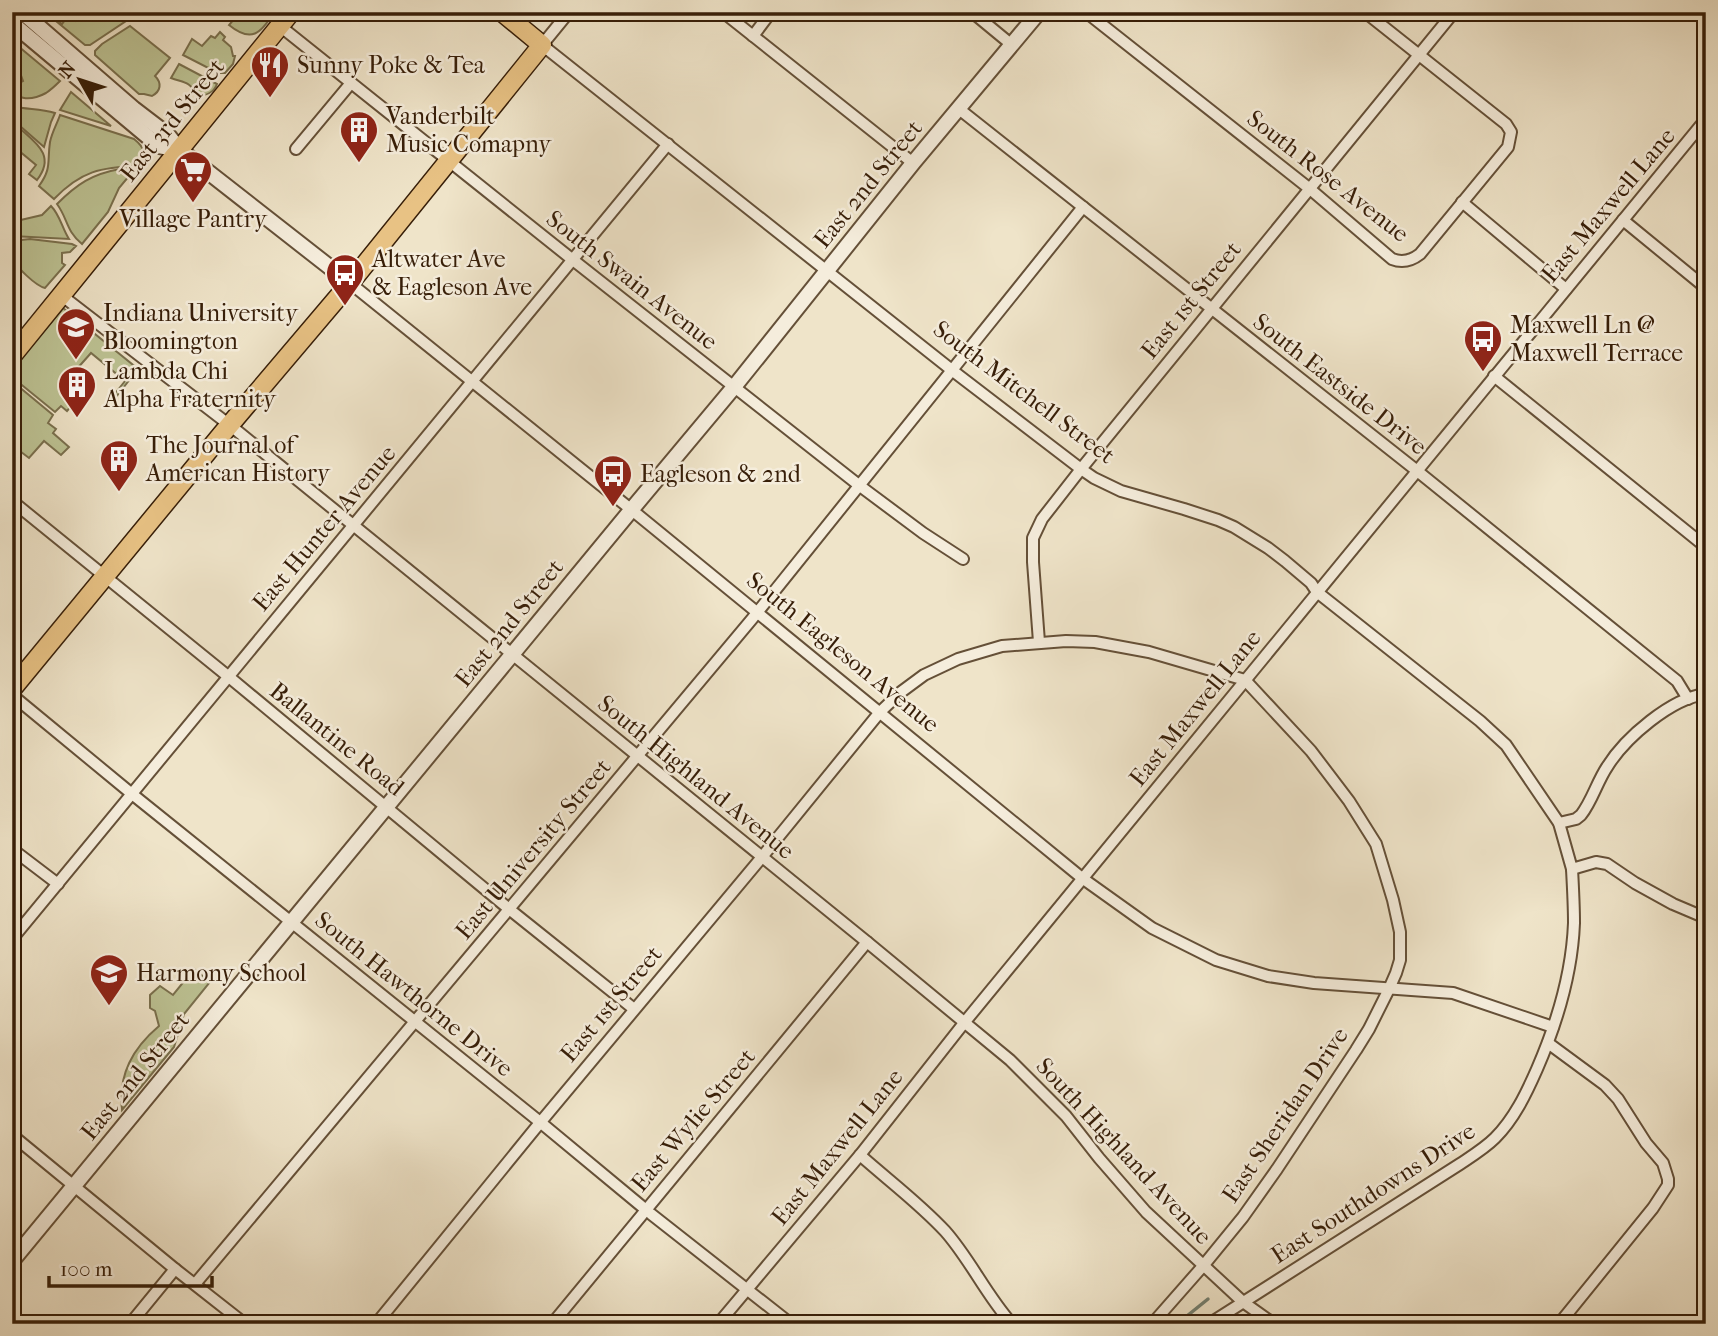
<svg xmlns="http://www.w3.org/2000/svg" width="1718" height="1336" viewBox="0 0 1718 1336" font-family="'IM FELL French Canon',serif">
<rect width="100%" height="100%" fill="#efe4c9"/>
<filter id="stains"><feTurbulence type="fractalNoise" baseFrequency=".00286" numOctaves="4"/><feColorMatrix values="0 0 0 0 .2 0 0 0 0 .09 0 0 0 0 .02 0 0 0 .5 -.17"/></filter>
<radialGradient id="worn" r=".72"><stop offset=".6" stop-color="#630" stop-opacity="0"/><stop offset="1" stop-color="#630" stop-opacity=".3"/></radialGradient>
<g fill="#bdc394" stroke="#7a704e" stroke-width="2">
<path d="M45,12H50L51,15L62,24L68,16L75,21L82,12H118L126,21L90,45H85Z"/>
<path d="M240,12H274C261,34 251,43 229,25Z"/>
<path d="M130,26L170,58L155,76C162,83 161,91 152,96L144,94H139L95,55V51L102,44Z"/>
<path d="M220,32L225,37L223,40L231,47L233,56H235L233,64L225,73H218L183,55L192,39L202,46L211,36L215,38Z"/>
<path d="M12,41L60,81C56,85 52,89 46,93C35,99 12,104 17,84L23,81L19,70L12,60Z"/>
<path d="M179,64L217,84C214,92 206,96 197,96C190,81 185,83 171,78Z"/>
<path d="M71,92L111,126L60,110Z"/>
<path d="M12,106C28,110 39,108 55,113L51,122L44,147L12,119Z"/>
<path d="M60,115L134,139C144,147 148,155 139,166C101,167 81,171 54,199L39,186C52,168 47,162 50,142C52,132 57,124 60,115Z"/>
<path d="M16,125C34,142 57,154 37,180L29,174L36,165L12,145V129Z"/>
<path d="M120,169L134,170L119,188L108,212L82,244C66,231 68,219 57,204C77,184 92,174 120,169Z"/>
<path d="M51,206C60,215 62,228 69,239L12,236V222L42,215Z"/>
<path d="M30,239L72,244L76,246L70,252L62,253V263L65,265L45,288C36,286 16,267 12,258C11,254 12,245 12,241Z"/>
<path d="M63,308L138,369L112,402L110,400L125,381L91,353L75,371L90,384L67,411L61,406L55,412L12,377V369Z"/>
<path d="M12,381L53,415L48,423L56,429L53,433L69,447L61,455L44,441L29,458L12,445Z"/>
<path d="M194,969L210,982L184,1014L174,1047L122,1110C118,1074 133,1048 159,1026L155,1011L150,1008V995L160,986L173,995Z"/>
</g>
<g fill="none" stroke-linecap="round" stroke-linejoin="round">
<path stroke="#727f70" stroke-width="3.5" d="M1177,1324L1208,1299"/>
<defs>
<g id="minor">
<path d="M569,12L542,45L953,371L1081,469L1094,478L1121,491L1184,509L1218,520L1234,527L1268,548L1285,561L1311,583L1317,592L1480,721L1506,745L1559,823L1572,869L1596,862L1607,864L1635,883L1673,904L1706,918"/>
<path d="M723,12L913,163"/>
<path d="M972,12L1012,45"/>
<path d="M1086,12L1310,189L1392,259C1402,263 1411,261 1420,254L1508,147L1511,132L1506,124L1365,12"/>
<path d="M280,26L573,260L860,486L923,533L963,559"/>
<path d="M753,36L771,12"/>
<path d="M959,109L1416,470L1677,681L1688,699"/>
<path d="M296,149L351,83"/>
<path d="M1462,202L1566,289"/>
<path d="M1623,220L1706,288"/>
<path d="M350,283L638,515L1082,878L1152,928L1216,960L1268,976L1314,983L1453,993L1553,1027"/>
<path d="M61,295L236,430L867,942L1010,1060L1066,1116L1099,1158L1146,1212L1243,1302L1274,1324"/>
<path d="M1494,376L1706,547"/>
<path d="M12,501L229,677L509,909L634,1009"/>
<path d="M1039,642L1033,562V538L1042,519L1081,469L1454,12"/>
<path d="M12,695L132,794L540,1122L651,1214L791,1324"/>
<path d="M1559,823L1576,819L1581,815C1592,801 1597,782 1607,767C1625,738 1671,698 1706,694"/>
<path d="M12,849L58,884"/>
<path d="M12,939L668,144"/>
<path d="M1548,1043L1605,1085L1618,1099L1646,1143L1663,1163L1668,1179V1185L1653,1208L1559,1324"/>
<path d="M12,1135L175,1269L245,1324"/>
<path d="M860,1155C888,1180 919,1203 945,1231C970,1259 986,1295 1012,1324"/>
<path d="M195,1284L752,619L1083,207"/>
<path d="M130,1324L175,1269"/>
<path d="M376,1324L534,1130L762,857L880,712L901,692L924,675L958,659L1002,646L1066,641L1095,642L1149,652L1245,680L1311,751L1349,801L1376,844L1393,900L1400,932V960L1396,973L1389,989L1369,1029L1356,1050L1277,1169L1243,1217L1203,1266L1152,1324"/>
<path d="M552,1324L867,942"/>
<path d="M718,1324L860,1155L964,1023L1706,119"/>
<path d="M1209,1324L1460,1164C1472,1156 1485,1148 1495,1138C1514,1119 1526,1094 1537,1069C1557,1023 1572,974 1574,923C1574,905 1573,887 1572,869"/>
</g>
<g id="tertiary">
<path d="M22,12L134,109L168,135L180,150L350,283"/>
<path d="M12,23L159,146L180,150"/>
<path d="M12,1261L637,503L734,387L913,163L1039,12"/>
</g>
<g id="primary">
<path d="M12,356L291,12"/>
<path d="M12,689L222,434L350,283L542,45L502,12"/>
</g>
</defs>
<use href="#minor" stroke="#655038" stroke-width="14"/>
<use href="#tertiary" stroke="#655038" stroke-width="18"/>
<use href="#primary" stroke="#371e08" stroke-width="21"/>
<use href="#minor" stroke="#f5eddc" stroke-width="10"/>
<use href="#tertiary" stroke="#f5eddc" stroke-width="14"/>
<use href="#primary" stroke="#e8c284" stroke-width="18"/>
</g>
<defs>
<symbol id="restaurant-pin" viewBox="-11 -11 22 30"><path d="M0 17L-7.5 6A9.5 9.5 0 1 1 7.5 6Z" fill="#8f2418" stroke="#f5eddc"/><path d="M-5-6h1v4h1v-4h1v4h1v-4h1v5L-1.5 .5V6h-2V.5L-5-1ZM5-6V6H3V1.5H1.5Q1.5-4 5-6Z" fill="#fff"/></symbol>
<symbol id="building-pin" viewBox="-11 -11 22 30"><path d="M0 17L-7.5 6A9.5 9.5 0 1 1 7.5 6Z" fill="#8f2418" stroke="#f5eddc"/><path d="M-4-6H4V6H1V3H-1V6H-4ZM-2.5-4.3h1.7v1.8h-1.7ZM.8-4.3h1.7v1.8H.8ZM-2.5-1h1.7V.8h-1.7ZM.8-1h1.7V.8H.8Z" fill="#fff"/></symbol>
<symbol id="supermarket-pin" viewBox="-11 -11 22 30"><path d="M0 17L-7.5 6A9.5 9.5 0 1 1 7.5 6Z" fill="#8f2418" stroke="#f5eddc"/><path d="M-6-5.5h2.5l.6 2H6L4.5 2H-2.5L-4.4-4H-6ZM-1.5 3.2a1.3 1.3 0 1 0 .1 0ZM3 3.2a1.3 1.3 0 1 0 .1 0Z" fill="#fff"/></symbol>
<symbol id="bus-pin" viewBox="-11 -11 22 30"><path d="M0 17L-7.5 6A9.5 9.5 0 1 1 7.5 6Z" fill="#8f2418" stroke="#f5eddc"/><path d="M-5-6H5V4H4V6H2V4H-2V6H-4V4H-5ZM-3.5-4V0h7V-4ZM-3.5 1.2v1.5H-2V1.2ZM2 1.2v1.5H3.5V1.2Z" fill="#fff"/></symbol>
<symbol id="university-pin" viewBox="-11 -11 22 30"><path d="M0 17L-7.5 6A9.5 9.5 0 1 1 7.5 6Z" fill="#8f2418" stroke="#f5eddc"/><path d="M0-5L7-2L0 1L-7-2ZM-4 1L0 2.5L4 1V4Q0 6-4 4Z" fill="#fff"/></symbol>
<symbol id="school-pin" viewBox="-11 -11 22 30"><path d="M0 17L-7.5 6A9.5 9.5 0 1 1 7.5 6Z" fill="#8f2418" stroke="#f5eddc"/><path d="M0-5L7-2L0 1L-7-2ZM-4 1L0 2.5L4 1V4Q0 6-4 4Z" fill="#fff"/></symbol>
</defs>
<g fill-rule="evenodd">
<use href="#restaurant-pin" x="248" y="43" width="44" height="60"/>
<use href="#building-pin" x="337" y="108" width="44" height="60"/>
<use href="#supermarket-pin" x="171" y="148" width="44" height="60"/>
<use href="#bus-pin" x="323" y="251" width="44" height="60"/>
<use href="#university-pin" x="54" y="305" width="44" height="60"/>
<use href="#bus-pin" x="1461" y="317" width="44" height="60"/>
<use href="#building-pin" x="55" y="363" width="44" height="60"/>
<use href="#building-pin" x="97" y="437" width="44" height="60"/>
<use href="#bus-pin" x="591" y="452" width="44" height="60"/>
<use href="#school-pin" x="87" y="951" width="44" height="60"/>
</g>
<g text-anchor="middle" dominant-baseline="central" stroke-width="5" stroke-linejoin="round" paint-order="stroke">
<g font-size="24" fill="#371e08" stroke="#f5eddc" text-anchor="start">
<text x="297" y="65">Sunny Poke &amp; Tea</text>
<text x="386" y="116">Vanderbilt<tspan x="386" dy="28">Music Comapny</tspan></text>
<text x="193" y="219" text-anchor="middle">Village Pantry</text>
<text x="372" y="259">Altwater Ave<tspan x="372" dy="28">&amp; Eagleson Ave</tspan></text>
<text x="103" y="313">Indiana University<tspan x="103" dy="28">Bloomington</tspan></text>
<text x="1510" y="325">Maxwell Ln @<tspan x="1510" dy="28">Maxwell Terrace</tspan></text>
<text x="104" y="371">Lambda Chi<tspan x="104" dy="28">Alpha Fraternity</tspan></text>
<text x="146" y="445">The Journal of<tspan x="146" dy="28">American History</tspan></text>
<text x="640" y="474">Eagleson &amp; 2nd</text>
<text x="136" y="973">Harmony School</text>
</g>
<g font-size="24" fill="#371e08" stroke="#f5eddc">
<text transform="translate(172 120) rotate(-51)">East 3rd Street</text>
<text transform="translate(1328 176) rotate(38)">South Rose Avenue</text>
<text transform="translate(868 184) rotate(-51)">East 2nd Street</text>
<text transform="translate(1608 205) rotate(-50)">East Maxwell Lane</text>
<text transform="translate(632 280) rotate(38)">South Swain Avenue</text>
<text transform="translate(1191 300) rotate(-51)">East 1st Street</text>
<text transform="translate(1340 384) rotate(38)">South Eastside Drive</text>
<text transform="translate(1024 392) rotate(37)">South Mitchell Street</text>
<text transform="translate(324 528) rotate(-50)">East Hunter Avenue</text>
<text transform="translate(509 623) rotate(-51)">East 2nd Street</text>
<text transform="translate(843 652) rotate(39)">South Eagleson Avenue</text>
<text transform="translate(1195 708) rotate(-51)">East Maxwell Lane</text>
<text transform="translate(337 739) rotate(39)">Ballantine Road</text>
<text transform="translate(696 777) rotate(39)">South Highland Avenue</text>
<text transform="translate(533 849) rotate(-50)">East University Street</text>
<text transform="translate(414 994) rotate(39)">South Hawthorne Drive</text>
<text transform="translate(611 1004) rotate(-50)">East 1st Street</text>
<text transform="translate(135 1076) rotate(-51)">East 2nd Street</text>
<text transform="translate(1285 1115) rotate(-56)">East Sheridan Drive</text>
<text transform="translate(693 1120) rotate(-50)">East Wylie Street</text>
<text transform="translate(837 1147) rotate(-51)">East Maxwell Lane</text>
<text transform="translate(1124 1151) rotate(47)">South Highland Avenue</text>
<text transform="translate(1373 1193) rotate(-33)">East Southdowns Drive</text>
</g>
</g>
<rect width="1718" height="1336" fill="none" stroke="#efe4c9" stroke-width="42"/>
<rect x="14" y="14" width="1690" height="1308" fill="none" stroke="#371e08" stroke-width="3.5"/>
<rect x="21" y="21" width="1676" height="1294" fill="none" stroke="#371e08" stroke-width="2"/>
<g transform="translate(80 80) rotate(309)" stroke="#f5eddc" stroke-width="5" paint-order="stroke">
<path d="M0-5L12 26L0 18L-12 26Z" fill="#371e08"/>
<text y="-10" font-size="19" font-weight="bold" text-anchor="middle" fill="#371e08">N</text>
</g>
<path d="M49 1276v10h163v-10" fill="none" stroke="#371e08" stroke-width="3.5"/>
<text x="60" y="1276" font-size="21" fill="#371e08" stroke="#f5eddc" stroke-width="5" paint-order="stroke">100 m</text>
<rect width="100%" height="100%" filter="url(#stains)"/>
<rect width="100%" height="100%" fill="url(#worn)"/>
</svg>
